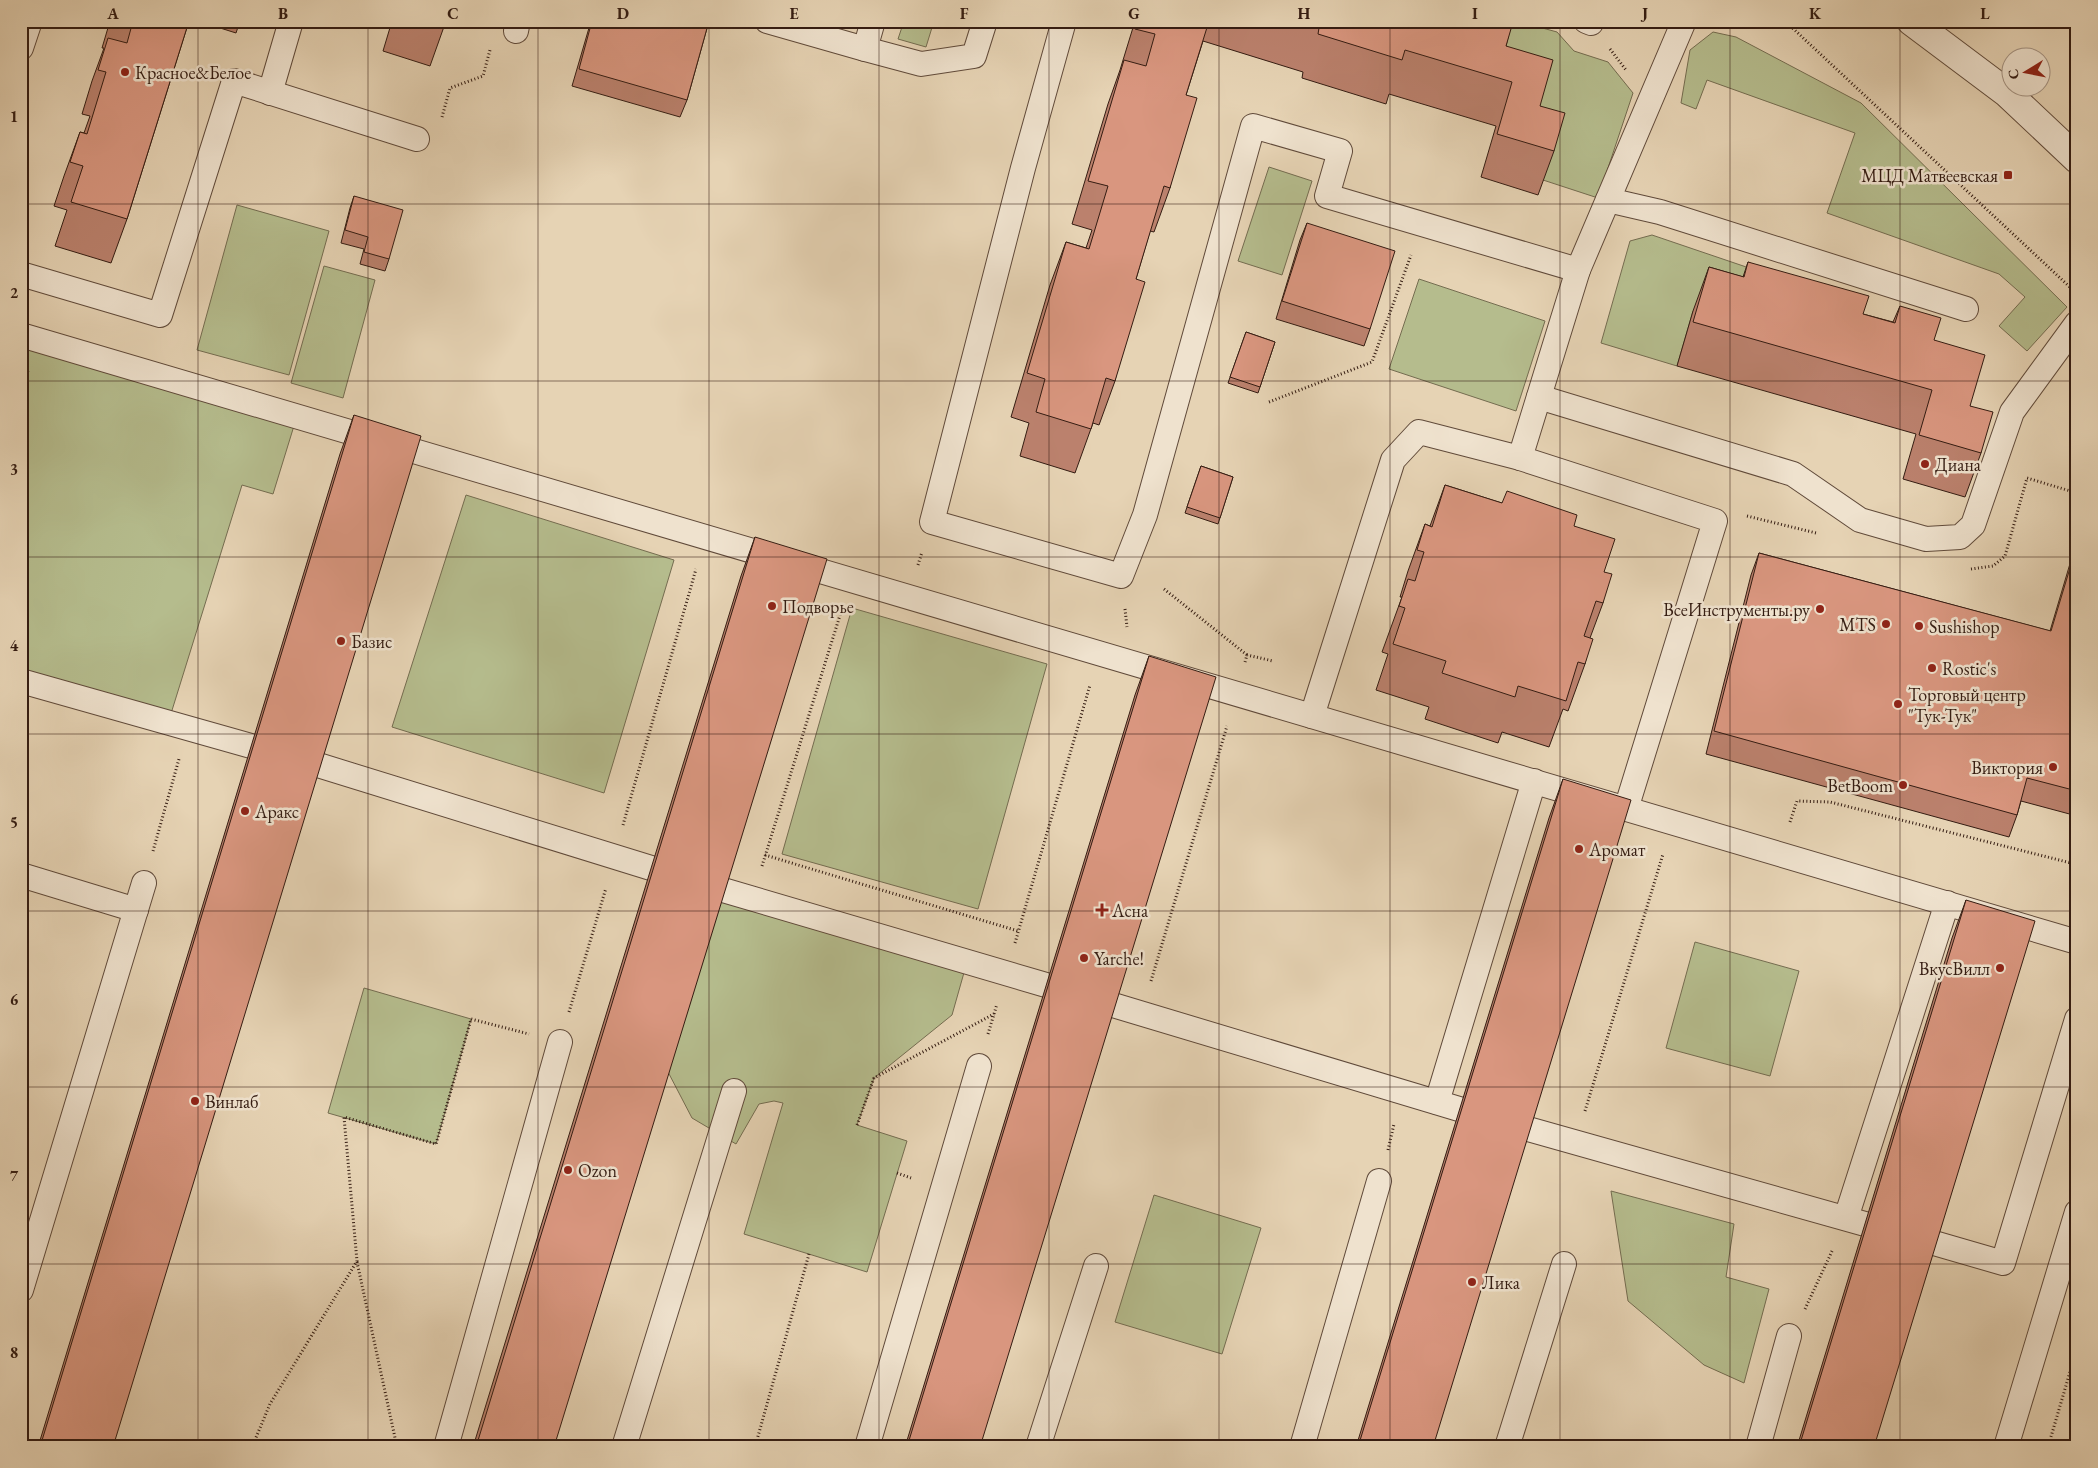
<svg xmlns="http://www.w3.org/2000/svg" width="2098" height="1468" viewBox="0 0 2098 1468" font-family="'EB Garamond',serif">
<rect width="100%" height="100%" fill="#e6d3b4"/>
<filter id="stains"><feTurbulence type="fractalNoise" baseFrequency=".004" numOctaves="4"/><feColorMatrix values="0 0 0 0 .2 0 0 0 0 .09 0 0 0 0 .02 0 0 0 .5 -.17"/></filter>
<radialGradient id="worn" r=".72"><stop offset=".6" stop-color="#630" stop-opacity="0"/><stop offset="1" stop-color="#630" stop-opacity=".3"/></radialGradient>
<g fill="#b5bc8d" stroke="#746c50">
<path d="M904,21H934L926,47L898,39Z"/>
<path d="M1492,21H1517L1557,32L1574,51L1608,62L1633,93L1598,198L1543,180Z"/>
<path d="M1713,32L1736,37L1861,103L2067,307L2027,351L1999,326L2025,297L1999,274L1827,213L1855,133L1707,80L1696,109L1681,103L1690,50Z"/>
<path d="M1269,167L1312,181L1282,275L1238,261Z"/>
<path d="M237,205L329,231L289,375L197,350Z"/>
<path d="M1652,235L1761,272L1693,311L1677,366L1601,343L1630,241Z"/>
<path d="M324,266L375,280L343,398L291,383Z"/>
<path d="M1419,279L1545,321L1516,411L1389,369Z"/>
<path d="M38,340L297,416L273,494L242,485L169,720L21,680V348Z"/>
<path d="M466,495L674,560L604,793L392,727Z"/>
<path d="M852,608L1047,664L978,909L782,854Z"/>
<path d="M723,890L967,962L952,1015L874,1078L857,1125L907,1141L867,1272L744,1234L783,1103L774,1101L759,1104L736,1144L692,1118L667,1070Z"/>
<path d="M1695,942L1799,971L1770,1076L1666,1048Z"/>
<path d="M364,988L471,1019L436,1144L328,1113Z"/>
<path d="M1611,1191L1734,1224L1726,1277L1769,1289L1744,1383L1704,1365L1628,1301Z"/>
<path d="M1154,1195L1261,1228L1222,1354L1115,1322Z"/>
</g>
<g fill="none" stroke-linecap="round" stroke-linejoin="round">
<defs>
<g id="service">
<path d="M767,21L865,49L873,21"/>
<path d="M1064,21L1023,168L932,522L1121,576L1145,515L1253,126L1340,151L1327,196L1578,270"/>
<path d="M1586,21L1591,23"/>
<path d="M516,31L518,21"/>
<path d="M21,48L30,21"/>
<path d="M865,49L921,64L974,56L985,21"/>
<path d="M270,93L291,21"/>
<path d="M1608,200L1660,212L1966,309"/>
<path d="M21,274L160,315L234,81L417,139"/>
<path d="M21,335L2077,942"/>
<path d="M1539,397L1793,474L1860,520L1926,539L1960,537L1973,525L2012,412L2077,323"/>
<path d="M1520,458L1578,270L1684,21"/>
<path d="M21,681L251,746"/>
<path d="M1312,716L1393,460L1419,432L1520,458L1715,521L1626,809"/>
<path d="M318,765L651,868"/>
<path d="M21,875L136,910"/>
<path d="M723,890L1046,985"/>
<path d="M1113,1005L1459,1109"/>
<path d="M1437,1102L1534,781"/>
<path d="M1528,1129L1865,1224"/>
<path d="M1846,1218L1947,903"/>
<path d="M1934,1243L2003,1263L2077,1019"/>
<path d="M21,1290L144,883"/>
<path d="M446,1447L560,1042"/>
<path d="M624,1447L734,1091"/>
<path d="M867,1447L979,1066"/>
<path d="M1038,1447L1096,1266"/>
<path d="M1302,1447L1379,1181"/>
<path d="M1507,1447L1564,1264"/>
<path d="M1758,1447L1789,1336"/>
<path d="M2006,1447L2077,1212"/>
</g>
<path id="tertiary" d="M1911,21L2007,93L2077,159"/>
</defs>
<use href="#service" stroke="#604a3a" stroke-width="26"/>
<use href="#tertiary" stroke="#604a3a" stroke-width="30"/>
<g stroke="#341c12" stroke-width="3" stroke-dasharray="1 2.5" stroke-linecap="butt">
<path d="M1785,21L2073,290"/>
<path d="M1610,49L1626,70"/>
<path d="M442,117L450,88L483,76L490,50"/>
<path d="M21,395L28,371"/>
<path d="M1269,402L1372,362L1411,255"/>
<path d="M1747,516L1816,533"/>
<path d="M918,565L922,552"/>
<path d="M1971,569L1993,566L2005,556L2027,478L2077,493"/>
<path d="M1164,589L1247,655"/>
<path d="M1125,609L1127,627"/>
<path d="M1245,662L1247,655L1273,661"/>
<path d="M1790,822L1797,801L1830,802L2075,864L2077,859"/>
<path d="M623,825L696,569"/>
<path d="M153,851L179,759"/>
<path d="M765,855L1018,931"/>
<path d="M762,866L841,612"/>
<path d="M1015,943L1090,685"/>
<path d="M1151,981L1227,726"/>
<path d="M569,1012L606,888"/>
<path d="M988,1034L997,1004"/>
<path d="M1585,1111L1663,854"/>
<path d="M857,1125L874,1078L994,1014"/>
<path d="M1388,1150L1394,1124"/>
<path d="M897,1173L911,1178"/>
<path d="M357,1262L397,1447"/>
<path d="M1805,1309L1833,1249"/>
<path d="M252,1447L270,1404L357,1261L344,1117L436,1144L471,1019L529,1034"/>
<path d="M755,1447L809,1254"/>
<path d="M2048,1447L2077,1348"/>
</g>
<use href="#service" stroke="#efe2ce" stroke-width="24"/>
<use href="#tertiary" stroke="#efe2ce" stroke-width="28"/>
</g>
<g fill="#bb816d" stroke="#341c12">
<path d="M110,21H189L127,219L111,263L55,246L67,210L54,206L64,176L80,132L84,133L90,116L82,114L92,81L104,48H102Z"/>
<path d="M198,21H240L236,33Z"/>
<path d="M392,21H446L430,66L383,51Z"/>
<path d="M591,21H709L687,100L680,117L572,86Z"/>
<path d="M1135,21H1451L1473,28L1476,21H1512L1506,46L1540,106L1554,151L1538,195L1481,177L1496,126L1389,94L1386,104L1302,78L1303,72L1203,41L1186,95L1170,188L1154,232L1150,231L1136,279L1115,381L1099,425L1093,423L1075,473L1020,456L1029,423L1011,417L1050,285L1066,242L1086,248L1092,230L1072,224L1108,104L1120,70Z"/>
<path d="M354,196L389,259L385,271L360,264L364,249L341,243L350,208Z"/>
<path d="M1307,223L1370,329L1364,346L1276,319L1300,240Z"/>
<path d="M1748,262L1863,314L1893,322L1900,306L1934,340L1970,406L1981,453L1965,497L1903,479L1916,434L1677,366L1693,311L1709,267L1743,277Z"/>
<path d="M1246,332L1275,342L1258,393L1228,383Z"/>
<path d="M354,415L113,1447H38L340,454Z"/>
<path d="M1201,466L1233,477L1218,524L1185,513Z"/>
<path d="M1445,485L1574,526L1604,572L1603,603L1590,638L1585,664L1568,711L1563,709L1549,747L1502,732L1498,743L1425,719L1429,707L1376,690L1388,654L1382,652L1402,597H1400L1408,571L1425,524L1430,526Z"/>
<path d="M755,537L554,1447H473L741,576Z"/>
<path d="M2077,540V816L2021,801L2017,815L2009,837L1706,754L1751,575L1759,553L2050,631Z"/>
<path d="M1149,656L980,1447H905L1135,695Z"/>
<path d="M1563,779L1433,1447H1356L1549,818Z"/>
<path d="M1966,900L1874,1447H1797L1952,938Z"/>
</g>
<g fill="#d9967f" stroke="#341c12">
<path d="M133,21H189L127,219L71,202L83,166L70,162L80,132L87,134L106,72L98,70L108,38L127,43Z"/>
<path d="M592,21H709L687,100L579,69Z"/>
<path d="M1137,21H1209L1186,95L1197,98L1170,188L1164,186L1136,279L1145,282L1115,381L1106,378L1091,429L1036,412L1045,379L1027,373L1066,242L1089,249L1108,186L1088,181L1124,60L1146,66L1155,34L1135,29Z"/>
<path d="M1298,21H1451L1474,28L1476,21L1513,22L1506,46L1553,60L1540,106L1565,113L1554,151L1497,134L1512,82L1405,50L1402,60L1318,34L1319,28Z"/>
<path d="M354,196L403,210L389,259L364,252L368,237L345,230Z"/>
<path d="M1307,223L1395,251L1370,329L1282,301Z"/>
<path d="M1748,262L1869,296L1863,314L1895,323L1900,306L1941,318L1934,340L1985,355L1970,406L1993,412L1981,453L1919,435L1932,390L1693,322L1709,267L1744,277Z"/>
<path d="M1246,332L1275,342L1260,387L1230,377Z"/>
<path d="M354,415L421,436L113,1447H40Z"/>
<path d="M1201,466L1233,477L1220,518L1187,507Z"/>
<path d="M1445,485L1502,503L1507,491L1577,515L1574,526L1615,539L1604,572L1612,574L1603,603L1596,601L1584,636L1593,639L1585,664L1578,662L1566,701L1518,686L1515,697L1442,673L1446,661L1393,644L1405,608L1399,606L1408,579L1415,581L1424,552L1417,550L1425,524L1432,527Z"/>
<path d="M755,537L827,559L554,1447H476Z"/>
<path d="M2077,545V791L2027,778L2017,815L1714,731L1759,553L2051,631Z"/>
<path d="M1149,656L1216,677L980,1447H907Z"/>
<path d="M1563,779L1631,800L1433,1447H1358Z"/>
<path d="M1966,900L2035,921L1874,1447H1799Z"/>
</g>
<path fill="none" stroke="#341c12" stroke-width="1" stroke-opacity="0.55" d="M198,21V1447M368,21V1447M538,21V1447M709,21V1447M879,21V1447M1049,21V1447M1219,21V1447M1390,21V1447M1560,21V1447M1730,21V1447M1900,21V1447M21,204H2077M21,381H2077M21,557H2077M21,734H2077M21,911H2077M21,1087H2077M21,1264H2077"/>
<g fill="#8f2418" stroke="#efe2ce" stroke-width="2">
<circle cx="125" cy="72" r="5"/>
<rect x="2003" y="170" width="10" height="10" rx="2.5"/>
<circle cx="1925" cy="464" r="5"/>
<circle cx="772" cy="606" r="5"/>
<circle cx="1820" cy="609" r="5"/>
<circle cx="1886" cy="624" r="5"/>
<circle cx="1919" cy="626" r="5"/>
<circle cx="341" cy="641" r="5"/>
<circle cx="1932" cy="668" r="5"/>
<circle cx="1898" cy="704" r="5"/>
<circle cx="2053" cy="767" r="5"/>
<circle cx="1903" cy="785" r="5"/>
<circle cx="245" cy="811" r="5"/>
<circle cx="1579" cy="849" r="5"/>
<path d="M1099.5 902.5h5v5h5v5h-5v5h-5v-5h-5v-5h5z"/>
<circle cx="1084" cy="958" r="5"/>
<circle cx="2000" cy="968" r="5"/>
<circle cx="195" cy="1101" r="5"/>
<circle cx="568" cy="1170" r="5"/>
<circle cx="1472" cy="1282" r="5"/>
</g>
<g text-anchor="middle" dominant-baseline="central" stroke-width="5" stroke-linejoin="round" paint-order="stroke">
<g font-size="18" fill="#341c12" stroke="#efe2ce" text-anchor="start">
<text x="135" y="72">Красное&amp;Белое</text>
<text x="1998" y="175" text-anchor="end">МЦД Матвеевская</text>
<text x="1935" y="464">Диана</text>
<text x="782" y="606">Подворье</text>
<text x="1810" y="609" text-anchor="end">ВсеИнструменты.ру</text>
<text x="1876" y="624" text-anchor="end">MTS</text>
<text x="1929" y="626">Sushishop</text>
<text x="351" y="641">Базис</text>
<text x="1942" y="668">Rostic's</text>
<text x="1908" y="694">Торговый центр<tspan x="1908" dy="21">"Тук-Тук"</tspan></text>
<text x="2043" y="767" text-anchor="end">Виктория</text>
<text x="1893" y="785" text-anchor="end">BetBoom</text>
<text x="255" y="811">Аракс</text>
<text x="1589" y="849">Аромат</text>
<text x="1112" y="910">Асна</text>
<text x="1094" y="958">Yarche!</text>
<text x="1990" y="968" text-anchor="end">ВкусВилл</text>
<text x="205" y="1101">Винлаб</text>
<text x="578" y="1170">Ozon</text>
<text x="1482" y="1282">Лика</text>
</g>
</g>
<rect width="2098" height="1468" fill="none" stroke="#e6d3b4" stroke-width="55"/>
<g transform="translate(2026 72) rotate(260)"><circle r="24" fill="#efe2ce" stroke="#a49383"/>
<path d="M0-4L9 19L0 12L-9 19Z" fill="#8f2418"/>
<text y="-8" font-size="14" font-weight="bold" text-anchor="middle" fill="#341c12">С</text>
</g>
<rect x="28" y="28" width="2042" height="1412" fill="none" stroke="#341c12" stroke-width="2"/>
<g font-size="16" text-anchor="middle" font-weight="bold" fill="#341c12">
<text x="113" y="19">A</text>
<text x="283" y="19">B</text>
<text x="453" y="19">C</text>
<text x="623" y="19">D</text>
<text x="794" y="19">E</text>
<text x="964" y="19">F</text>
<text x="1134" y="19">G</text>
<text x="1304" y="19">H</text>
<text x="1475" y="19">I</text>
<text x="1645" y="19">J</text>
<text x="1815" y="19">K</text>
<text x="1985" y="19">L</text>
<text x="14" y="122">1</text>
<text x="14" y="298">2</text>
<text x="14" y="475">3</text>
<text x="14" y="651">4</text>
<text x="14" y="828">5</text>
<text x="14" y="1005">6</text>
<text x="14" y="1181">7</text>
<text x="14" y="1358">8</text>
</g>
<rect width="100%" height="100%" filter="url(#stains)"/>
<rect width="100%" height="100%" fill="url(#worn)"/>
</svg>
